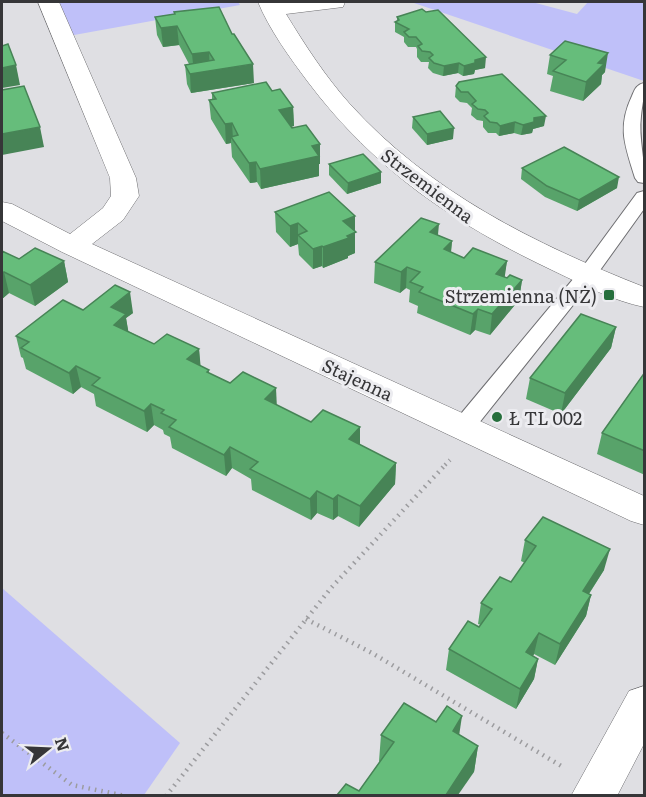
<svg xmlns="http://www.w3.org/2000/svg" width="646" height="797" viewBox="0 0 646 797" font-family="Literata,serif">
<rect width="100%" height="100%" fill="#dfdfe3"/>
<g fill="#bfc0f9">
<path d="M46,2H238L240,5L63,37Z"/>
<path d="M411,2H532L577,14L588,2H644V81Z"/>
<path d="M2,588L180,743L144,795H2Z"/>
</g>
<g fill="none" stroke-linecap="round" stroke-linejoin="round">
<defs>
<g id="lane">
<path d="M644,83C645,95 642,105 641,116C638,139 646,161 644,183L638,182L635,178C625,145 617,128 632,96C635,89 636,85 644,83Z"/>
<path d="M644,191V209L593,280L471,433L463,435L455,433L451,427L455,421L579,272L637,193Z"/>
</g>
<g id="street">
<path d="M38,2H59L136,178L139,196L123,220L92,244L644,496V525L631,521L62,252L2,221V202L12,204L70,234L103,208L111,196L110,178Z"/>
<path d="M258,2H345L343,7L335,8L286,14C305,45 325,76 349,103C429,192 535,244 644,287V307C614,301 583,285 556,272C456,225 375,171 308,82C290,58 269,29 258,2Z"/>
<path d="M644,686V744L617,796H571L629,691Z"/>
</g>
</defs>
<use href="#lane" stroke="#6e6e71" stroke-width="2"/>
<use href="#street" stroke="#6e6e71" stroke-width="1"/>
<path stroke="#9c9c9f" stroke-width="4" stroke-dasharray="1.5 4.5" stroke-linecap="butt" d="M445,465L450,460"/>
<g stroke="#9c9c9f" stroke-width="4.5" stroke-dasharray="1.5 5" stroke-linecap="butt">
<path d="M306,619L372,653L563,767"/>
<path d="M2,733L72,785L126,796"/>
<path d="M166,796L331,588L446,464"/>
</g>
<use href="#lane" fill="#fff" fill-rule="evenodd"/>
<use href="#street" fill="#fff" fill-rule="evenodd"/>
</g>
<g fill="#58a36a">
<path d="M174,12L254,83L191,93L187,84L185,65L189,64L179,45L163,47L157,35L155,17L174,14Z"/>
<path d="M397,17L485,68L475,70L474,74L463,76L458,73L443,76L433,73L428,68L429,62H421L417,57V49L416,47H408L404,42V37L395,32V22L397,21Z"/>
<path d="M550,55L605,72L602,75L601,84L583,101L550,91L553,76L547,74Z"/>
<path d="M456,86L544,126L533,129L532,133L521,135L514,133L499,136L496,133H488L483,127V121L477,120L471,115L472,108L467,103L460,102L455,97Z"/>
<path d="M272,91L293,107L294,126L291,127L320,164H319V176L261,189L257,182L250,183L232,157L231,143L226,144L211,119L209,100L212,99V93Z"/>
<path d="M413,117L453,139L427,145L412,128Z"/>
<path d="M329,164L381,172V183L347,194L329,175Z"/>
<path d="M522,168L617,188L577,211L545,197L521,179Z"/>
<path d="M275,212L355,232V253L348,256V258L323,268L322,266L313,269L299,255L298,244L290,247L276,232Z"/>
<path d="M438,235L452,241L451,252L464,258L507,261L504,277L522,280L519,300L490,335L475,330L470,335L417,313L418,306L409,302L410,290L406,288L400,293L374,283L375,262Z"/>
<path d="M2,251L19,259L64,261L68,282L35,306L9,293L2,299Z"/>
<path d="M83,310L133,313L126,318L128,331L154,344L199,349L200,366L209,370V373L311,422L360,427V445L396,463L395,484L359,527L338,516L333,520L317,513L311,520L252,490L251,479L232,468L226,476L172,448L170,437L164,434L163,430L154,425L147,432L96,406L94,394L81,387L73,394L26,369L23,358L21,357L16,336Z"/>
<path d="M616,327L611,348L561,414L526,399L530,378Z"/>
<path d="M645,372V475L597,454L602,433Z"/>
<path d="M525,540L604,570L589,594L591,595L586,616L555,665L534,654L533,656L538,659L534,679L516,709L446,670L449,649L481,625L478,624L481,603L511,582L525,563L521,561Z"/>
<path d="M381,735H460L478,746L474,772L359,791L380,762L379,761Z"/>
</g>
<g fill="#478456">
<path d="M177,26L179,45L163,47L161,28Z"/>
<path d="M209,52L210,71L253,64L254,83L191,93L190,74L194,73L192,54Z"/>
<path d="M608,53L605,72L602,75L601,84L583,101L586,82L598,63Z"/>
<path d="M486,57L485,68L475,70L474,74L463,76L464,66L475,60Z"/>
<path d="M459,63L458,73L443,76L444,66Z"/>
<path d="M16,65L20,85L2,88V68Z"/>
<path d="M293,107L294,126L280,129L279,110Z"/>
<path d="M546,116L544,126L533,129L532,133L521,135L523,125L534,118Z"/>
<path d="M515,122L514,133L499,136L500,126Z"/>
<path d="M232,123L233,139L231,137V143L226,144L225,124Z"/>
<path d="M40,127L44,147L2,155V134Z"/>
<path d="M454,128L453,139L427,145V134Z"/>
<path d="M320,144V164H319V176L261,189L260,169L312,146Z"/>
<path d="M256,162L257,182L250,183L249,163Z"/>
<path d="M381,172V183L347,194L348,183Z"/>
<path d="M619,177L617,188L577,211L579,200Z"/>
<path d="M355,216V253L348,256V258L323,268V247L343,221Z"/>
<path d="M298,223V244L290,247V226Z"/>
<path d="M439,224L437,245L430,232Z"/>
<path d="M452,241L450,261L444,249Z"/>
<path d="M322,246V266L313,269V249Z"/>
<path d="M64,261L68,282L35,306L30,285Z"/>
<path d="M507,261L504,282L496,274Z"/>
<path d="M407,267L406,288L400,293L401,272Z"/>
<path d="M4,272L9,293L2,299V274Z"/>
<path d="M522,280L519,300L490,335L492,314Z"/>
<path d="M130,292L133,313L126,318L129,335L117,346L111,307Z"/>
<path d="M478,309L475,330L470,335L473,314Z"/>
<path d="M616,327L611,348L561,414L565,393Z"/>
<path d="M199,349L201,370L187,359Z"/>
<path d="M76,366L81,387L73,394L69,373Z"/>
<path d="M276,388L277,409L265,399Z"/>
<path d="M151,404L154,425L147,432L144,411Z"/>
<path d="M360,427V449L349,439Z"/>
<path d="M230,447L232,468L226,476L224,455Z"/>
<path d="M396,463L395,484L359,527L360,506Z"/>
<path d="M317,491V513L311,520L310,499Z"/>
<path d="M338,495V516L333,520V499Z"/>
<path d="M610,549L604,570L577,612L583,591Z"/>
<path d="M591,595L586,616L555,665L560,644Z"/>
<path d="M539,633L534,654L522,673L526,652Z"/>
<path d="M538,659L534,679L516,709L520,689Z"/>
<path d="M462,716L458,743L453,731Z"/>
<path d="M478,746L474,772L458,795H446Z"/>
</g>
<g fill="#66bd7b" stroke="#478456" stroke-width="1.5">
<path d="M219,7L232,34H234L253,64L190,74L185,65L214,60L209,52L192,54L177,26L161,28L155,17L175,14L174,12Z"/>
<path d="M422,9L426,12L438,10L486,57L475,60V63L464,66L459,63L444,66L434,63L429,58L433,55L430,52L422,51L418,46L422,44L416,37H409L404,32L409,29L395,22L399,20L397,17Z"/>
<path d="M565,41L608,53L598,63L604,64L586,82L553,71L566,60L550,55Z"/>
<path d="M8,44L16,65L2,68V46Z"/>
<path d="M502,74L546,116L534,118V122L523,125L515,122L500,126L497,123L490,122L484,116L488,113L485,110L478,109L472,104L476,101L468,92H461L456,86L459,82Z"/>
<path d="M266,82L272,91L280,89L293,107L279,110L292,128L306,125L320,144L312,146L319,156L260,169L256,162L249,163L231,137L238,135L232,123L225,124L209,100L216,99L212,93Z"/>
<path d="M24,86L40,127L2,134V90Z"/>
<path d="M440,111L454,128L427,134L413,117Z"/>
<path d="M564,147L619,177L579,200L547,186L522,168Z"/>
<path d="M363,154L381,172L348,183L329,164Z"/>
<path d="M329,192L355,216L343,221L356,232L347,236L349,238L323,247L322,246L313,249L298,235L307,231L298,223L290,226L275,212Z"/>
<path d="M421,218L439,224L430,232L452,241L444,249L464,258L473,248L507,261L496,274L507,278L510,275L522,280L492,314L478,309L473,314L419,292L423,287L410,282L420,272L407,267L401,272L375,262Z"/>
<path d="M35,248L64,261L30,285L4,272L2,274V251L19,259Z"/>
<path d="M115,285L130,292L111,307L126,314L114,325L154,344L167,334L199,349L187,359L209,370L207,372L230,383L243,372L276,388L265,399L311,422L323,410L360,427L349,439L396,463L360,506L338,495L333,499L317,491L310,499L250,469L258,462L230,447L224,455L169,427L176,420L161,413L164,410L151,404L144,411L92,385L100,378L76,366L69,373L21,348L29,342L16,336L63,300L83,310Z"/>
<path d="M581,314L616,327L565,393L530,378Z"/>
<path d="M645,372V451L602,433Z"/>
<path d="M543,517L610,549L583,591L591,595L560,644L539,633L526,652L538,659L520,689L449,649L468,621L479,627L492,609L481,603L500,577L511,582L536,546L525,540Z"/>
<path d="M404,703L436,722L447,706L462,716L453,731L478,746L446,795H337L346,784L359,791L394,742L381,735Z"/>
</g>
<g fill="#266f3c" stroke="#ececf0" stroke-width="2">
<rect x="603" y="289" width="12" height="12" rx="3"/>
<circle cx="497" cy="417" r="6"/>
</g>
<g text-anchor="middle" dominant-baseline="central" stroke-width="6" stroke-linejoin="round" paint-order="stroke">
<g font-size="18" fill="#363638" stroke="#ececf0">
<text transform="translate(428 185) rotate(37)">Strzemienna</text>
<text transform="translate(358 379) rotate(25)">Stajenna</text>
</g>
<g font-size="18" fill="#363638" stroke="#ececf0" text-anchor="end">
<text x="597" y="295">Strzemienna (NŻ)</text>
<text x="509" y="417" text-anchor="start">Ł TL 002</text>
</g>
</g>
<rect width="646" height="797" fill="none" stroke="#363638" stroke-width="6"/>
<g transform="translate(48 749) rotate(72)" stroke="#ececf0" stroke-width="4.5" paint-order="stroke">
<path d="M0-4.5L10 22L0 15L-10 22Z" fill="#363638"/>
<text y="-9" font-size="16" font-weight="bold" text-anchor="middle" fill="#363638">N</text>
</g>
</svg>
